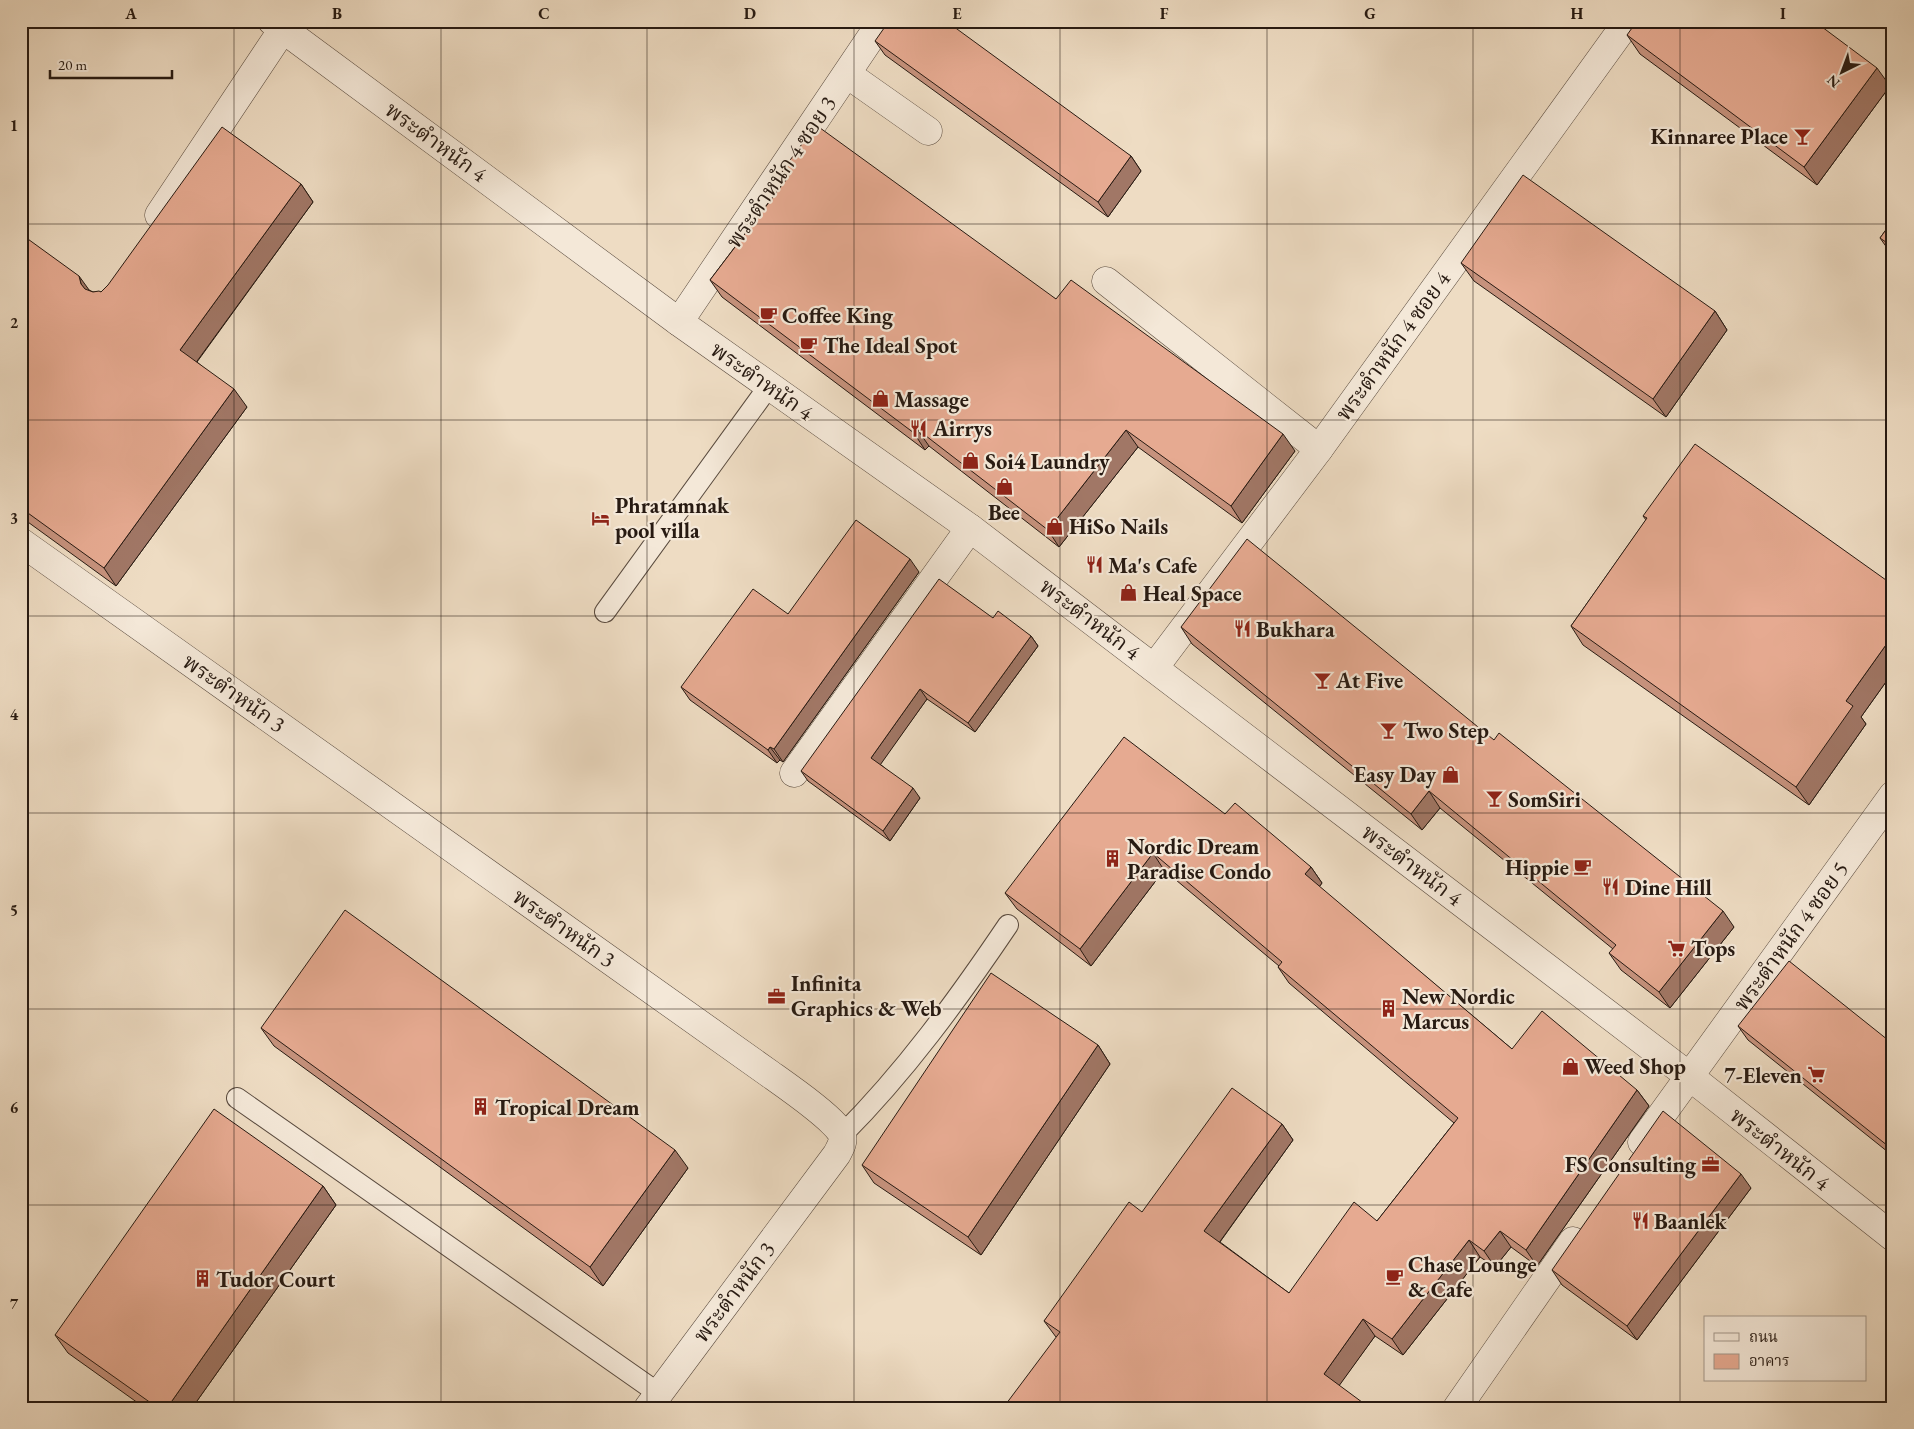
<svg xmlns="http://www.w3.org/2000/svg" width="1914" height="1429" viewBox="0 0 1914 1429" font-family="'EB Garamond','Noto Serif Thai',serif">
<rect width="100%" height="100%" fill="#eedcc3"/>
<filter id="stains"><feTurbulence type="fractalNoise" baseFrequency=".004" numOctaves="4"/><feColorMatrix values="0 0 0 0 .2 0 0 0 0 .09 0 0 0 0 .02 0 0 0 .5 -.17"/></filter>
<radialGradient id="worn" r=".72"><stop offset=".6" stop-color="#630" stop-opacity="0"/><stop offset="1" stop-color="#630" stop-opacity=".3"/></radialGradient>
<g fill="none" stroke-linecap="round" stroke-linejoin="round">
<defs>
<g id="lane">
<path d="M605,612L769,386"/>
<path d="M237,1098L658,1393"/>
<path d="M842,1135C905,1072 958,999 1008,925"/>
</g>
<g id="street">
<path d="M272,21L679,322L970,528L1689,1076L1893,1237"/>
<path d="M847,74L928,131"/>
<path d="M159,215L283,29"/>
<path d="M1106,281L1319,449"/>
<path d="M679,322L882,21"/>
<path d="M21,542L770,1074C784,1084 839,1122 842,1135C844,1142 840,1148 837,1154L648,1408"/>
<path d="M1154,668L1319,449L1628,21"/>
<path d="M794,773L970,528"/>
<path d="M1642,1142L1893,795"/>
<path d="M1457,1408L1573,1241"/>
</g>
</defs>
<use href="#lane" stroke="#594a3e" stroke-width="22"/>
<use href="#street" stroke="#594a3e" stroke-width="29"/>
<use href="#lane" stroke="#f4e8d8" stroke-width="20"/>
<use href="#street" stroke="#f4e8d8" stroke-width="28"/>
</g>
<g fill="#c6927d" stroke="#271a12">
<path d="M1627,35L1890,86L1817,185L1640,54Z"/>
<path d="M875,41L1131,156L1141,171L1108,217L885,55Z"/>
<path d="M782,171L1056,299L1295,451L1242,523L1138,447L1059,547L929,446L925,450L722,297L710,280L787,178Z"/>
<path d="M301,184L313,202L197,362L247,407L116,586L21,517V234L89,290L93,292H101Z"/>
<path d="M1893,220V254L1890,252L1880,238Z"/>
<path d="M1461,263L1715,311L1727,330L1666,417L1474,281Z"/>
<path d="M1643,516L1893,585V672L1861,717L1866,724L1809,805L1583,645L1571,626L1646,520Z"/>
<path d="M919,572L783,762L780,760L777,763L690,700L681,687L788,614Z"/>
<path d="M993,618L1031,636L1038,646L975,732L927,699L880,764L920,798L890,841L808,781L801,771Z"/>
<path d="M1181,627L1494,740L1734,927L1670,1008L1621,970L1609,953L1613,949L1440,808L1422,830L1192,644Z"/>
<path d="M1225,814L1311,867L1322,883L1319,887L1512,1049L1637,1090L1649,1106L1537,1266L1511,1247L1495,1267L1480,1257L1403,1355L1375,1336L1339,1385L1056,1337L1044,1321L1142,1212L1282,1124L1293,1140L1220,1242L1289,1293L1377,1221L1454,1123L1289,983L1278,967L1279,966L1164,870L1091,966L1017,909L1005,893Z"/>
<path d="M1738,1026L1893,1044V1156L1748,1040Z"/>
<path d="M261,1028L688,1168L603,1286L274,1046Z"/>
<path d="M1098,1045L1110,1064L981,1255L874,1183L862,1165Z"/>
<path d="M323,1186L336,1205L192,1408H145L68,1353L55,1335Z"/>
<path d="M1751,1188L1637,1340L1562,1285L1552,1270Z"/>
</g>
<g fill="#a17766" stroke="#271a12">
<path d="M1877,68L1890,86L1817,185L1804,167Z"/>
<path d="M1131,156L1141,171L1108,217L1098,202Z"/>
<path d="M301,184L313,202L192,368L180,350Z"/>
<path d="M79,276L92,294L93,301L81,284Z"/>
<path d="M1715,311L1727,330L1666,417L1653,399Z"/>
<path d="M234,389L247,407L116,586L104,568Z"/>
<path d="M917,429L929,446L925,450L914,433Z"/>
<path d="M1126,430L1138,447L1059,547L1048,530Z"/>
<path d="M1283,434L1295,451L1242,523L1231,506Z"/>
<path d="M910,559L919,572L783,762L774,749Z"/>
<path d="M1893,635V672L1861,717L1866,724L1809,805L1796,787L1846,701Z"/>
<path d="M1031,636L1038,646L975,732L968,723Z"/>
<path d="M920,689L927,699L878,768L871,758Z"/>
<path d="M770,747L780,760L777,763L768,750Z"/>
<path d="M913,788L920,798L890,841L883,831Z"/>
<path d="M1429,791L1440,808L1422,830L1411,814Z"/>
<path d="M1153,853L1164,870L1091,966L1080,949Z"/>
<path d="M1311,867L1322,883L1316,891L1305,874Z"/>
<path d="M1723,911L1734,927L1670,1008L1659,992Z"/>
<path d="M1098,1045L1110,1064L981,1255L968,1237Z"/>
<path d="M1637,1090L1649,1106L1537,1266L1526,1250Z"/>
<path d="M1282,1124L1293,1140L1216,1247L1204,1231Z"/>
<path d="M675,1150L688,1168L603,1286L590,1267Z"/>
<path d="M1741,1174L1751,1188L1637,1340L1627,1326Z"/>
<path d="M323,1186L336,1205L192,1408H167Z"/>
<path d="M1500,1231L1511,1247L1495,1267L1484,1251Z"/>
<path d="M1469,1240L1480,1257L1403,1355L1392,1339Z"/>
<path d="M1363,1319L1375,1336L1336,1390L1324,1374Z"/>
</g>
<g fill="#e6aa91" stroke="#271a12">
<path d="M889,21H946L1131,156L1098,202L875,41Z"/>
<path d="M1637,21H1814L1877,68L1804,167L1627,35Z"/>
<path d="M816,125L1056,299L1071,280L1283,434L1231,506L1126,430L1048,530L917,429L914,433L710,280L789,176L782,171Z"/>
<path d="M222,127L301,184L180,350L234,389L104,568L21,508V234L79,276L81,284L85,289L93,292L99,291L101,292L108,285Z"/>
<path d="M1523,175L1715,311L1653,399L1461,263Z"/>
<path d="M1893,220V247L1880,238Z"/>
<path d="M1695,444L1893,585V635L1846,701L1853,706L1796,787L1571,626L1647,518L1643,516Z"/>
<path d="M856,520L910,559L774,749L770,747L768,750L681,687L753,589L788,614Z"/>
<path d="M1247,539L1494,740L1499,733L1723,911L1659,992L1609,953L1616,945L1429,791L1411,814L1181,627Z"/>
<path d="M939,579L993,618L998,611L1031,636L968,723L920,689L871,758L913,788L883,831L801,771Z"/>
<path d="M1124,737L1225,814L1235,803L1311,867L1305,874L1512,1049L1542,1011L1637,1090L1526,1250L1500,1231L1484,1251L1469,1240L1392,1339L1363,1319L1324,1374L1370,1408H1003L1060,1332L1044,1321L1129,1202L1142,1212L1232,1088L1282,1124L1204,1231L1289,1293L1354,1202L1377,1221L1458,1118L1278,967L1282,962L1153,853L1080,949L1005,893Z"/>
<path d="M345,910L675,1150L590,1267L261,1028Z"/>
<path d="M1789,961L1893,1044V1150L1738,1026Z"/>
<path d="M991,973L1098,1045L968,1237L862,1165Z"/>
<path d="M214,1109L323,1186L167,1408H158L55,1335Z"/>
<path d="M1663,1111L1741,1174L1627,1326L1552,1270Z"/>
</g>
<path fill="none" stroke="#271a12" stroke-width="1" stroke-opacity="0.55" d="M234,21V1408M441,21V1408M647,21V1408M854,21V1408M1060,21V1408M1267,21V1408M1473,21V1408M1680,21V1408M21,224H1893M21,420H1893M21,616H1893M21,813H1893M21,1009H1893M21,1205H1893"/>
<defs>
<symbol id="bar-bare" viewBox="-9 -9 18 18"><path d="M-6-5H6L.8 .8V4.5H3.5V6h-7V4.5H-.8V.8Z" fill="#8f2418" stroke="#f4e8d8" stroke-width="2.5" paint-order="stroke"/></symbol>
<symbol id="cafe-bare" viewBox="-9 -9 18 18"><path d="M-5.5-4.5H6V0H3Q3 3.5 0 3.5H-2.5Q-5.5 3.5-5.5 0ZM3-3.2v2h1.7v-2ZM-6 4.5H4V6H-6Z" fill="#8f2418" stroke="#f4e8d8" stroke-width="2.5" paint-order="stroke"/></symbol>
<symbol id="shop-bare" viewBox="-9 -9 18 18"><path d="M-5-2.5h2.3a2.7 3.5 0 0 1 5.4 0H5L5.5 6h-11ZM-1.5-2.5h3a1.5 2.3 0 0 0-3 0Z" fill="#8f2418" stroke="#f4e8d8" stroke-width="2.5" paint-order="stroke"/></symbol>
<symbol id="restaurant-bare" viewBox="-9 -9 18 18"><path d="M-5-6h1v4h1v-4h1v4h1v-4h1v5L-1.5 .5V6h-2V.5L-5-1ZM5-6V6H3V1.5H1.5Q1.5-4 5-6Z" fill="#8f2418" stroke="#f4e8d8" stroke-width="2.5" paint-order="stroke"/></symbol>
<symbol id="hotel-bare" viewBox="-9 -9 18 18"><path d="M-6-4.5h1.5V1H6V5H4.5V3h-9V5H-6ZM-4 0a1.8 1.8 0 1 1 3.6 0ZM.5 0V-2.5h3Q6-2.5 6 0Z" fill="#8f2418" stroke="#f4e8d8" stroke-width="2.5" paint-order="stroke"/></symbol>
<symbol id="building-bare" viewBox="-9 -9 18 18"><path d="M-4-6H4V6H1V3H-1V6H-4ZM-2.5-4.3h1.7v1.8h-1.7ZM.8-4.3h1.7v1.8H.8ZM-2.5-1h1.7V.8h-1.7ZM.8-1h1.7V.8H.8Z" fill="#8f2418" stroke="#f4e8d8" stroke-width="2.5" paint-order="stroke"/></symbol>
<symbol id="supermarket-bare" viewBox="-9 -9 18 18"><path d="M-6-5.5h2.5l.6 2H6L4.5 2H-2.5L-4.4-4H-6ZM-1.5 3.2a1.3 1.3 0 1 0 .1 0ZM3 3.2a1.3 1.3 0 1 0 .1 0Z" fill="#8f2418" stroke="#f4e8d8" stroke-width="2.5" paint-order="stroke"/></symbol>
<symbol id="office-bare" viewBox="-9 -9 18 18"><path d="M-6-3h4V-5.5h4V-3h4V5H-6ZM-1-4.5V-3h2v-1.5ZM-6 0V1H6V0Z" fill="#8f2418" stroke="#f4e8d8" stroke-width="2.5" paint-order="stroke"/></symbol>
</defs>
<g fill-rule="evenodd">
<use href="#bar-bare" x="1790" y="124" width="25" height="25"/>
<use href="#cafe-bare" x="756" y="302" width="25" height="25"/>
<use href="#cafe-bare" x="796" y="332" width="25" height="25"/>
<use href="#shop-bare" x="868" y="386" width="25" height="25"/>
<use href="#restaurant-bare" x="906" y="416" width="25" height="25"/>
<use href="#shop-bare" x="958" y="448" width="25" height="25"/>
<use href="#shop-bare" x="992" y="474" width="25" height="25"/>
<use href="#hotel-bare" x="588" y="506" width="25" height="25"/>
<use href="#shop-bare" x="1042" y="514" width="25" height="25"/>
<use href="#restaurant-bare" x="1082" y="552" width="25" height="25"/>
<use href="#shop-bare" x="1116" y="580" width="25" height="25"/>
<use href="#restaurant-bare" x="1230" y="616" width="25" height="25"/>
<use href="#bar-bare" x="1310" y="668" width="25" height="25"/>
<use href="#bar-bare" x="1376" y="718" width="25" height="25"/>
<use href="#shop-bare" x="1438" y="762" width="25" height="25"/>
<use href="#bar-bare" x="1482" y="786" width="25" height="25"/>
<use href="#building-bare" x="1100" y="846" width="25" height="25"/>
<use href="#cafe-bare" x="1570" y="854" width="25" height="25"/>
<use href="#restaurant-bare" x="1598" y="874" width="25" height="25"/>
<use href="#supermarket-bare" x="1664" y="936" width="25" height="25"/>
<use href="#office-bare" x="764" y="984" width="25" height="25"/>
<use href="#building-bare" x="1376" y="996" width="25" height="25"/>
<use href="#shop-bare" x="1558" y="1054" width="25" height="25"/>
<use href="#supermarket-bare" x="1804" y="1062" width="25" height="25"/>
<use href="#building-bare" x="468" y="1094" width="25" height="25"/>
<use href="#office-bare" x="1698" y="1152" width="25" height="25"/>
<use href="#restaurant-bare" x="1628" y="1208" width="25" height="25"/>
<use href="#cafe-bare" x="1382" y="1264" width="25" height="25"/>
<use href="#building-bare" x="190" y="1266" width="25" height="25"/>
</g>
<g text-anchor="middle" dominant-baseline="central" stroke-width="4.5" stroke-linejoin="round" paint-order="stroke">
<g font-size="22" font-weight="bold" fill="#271a12" stroke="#f4e8d8" text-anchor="start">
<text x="1788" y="136" text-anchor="end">Kinnaree Place</text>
<text x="782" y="315">Coffee King</text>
<text x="823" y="345">The Ideal Spot</text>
<text x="894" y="399">Massage</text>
<text x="933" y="428">Airrys</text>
<text x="985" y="461">Soi4 Laundry</text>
<text x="615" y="505">Phratamnak<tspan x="615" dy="25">pool villa</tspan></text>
<text x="1004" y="512" text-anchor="middle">Bee</text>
<text x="1069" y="526">HiSo Nails</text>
<text x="1108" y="565">Ma's Cafe</text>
<text x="1143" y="593">Heal Space</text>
<text x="1256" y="629">Bukhara</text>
<text x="1336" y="680">At Five</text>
<text x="1403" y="730">Two Step</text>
<text x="1436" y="774" text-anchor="end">Easy Day</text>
<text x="1508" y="799">SomSiri</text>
<text x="1127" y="846">Nordic Dream<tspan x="1127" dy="25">Paradise Condo</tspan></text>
<text x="1569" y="867" text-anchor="end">Hippie</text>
<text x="1625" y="887">Dine Hill</text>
<text x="1691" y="948">Tops</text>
<text x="791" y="983">Infinita<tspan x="791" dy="25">Graphics &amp; Web</tspan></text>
<text x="1402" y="996">New Nordic<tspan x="1402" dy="25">Marcus</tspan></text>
<text x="1584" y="1066">Weed Shop</text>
<text x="1802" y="1075" text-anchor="end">7-Eleven</text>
<text x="495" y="1107">Tropical Dream</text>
<text x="1696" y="1164" text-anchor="end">FS Consulting</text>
<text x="1654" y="1221">Baanlek</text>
<text x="1408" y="1264">Chase Lounge<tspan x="1408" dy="25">&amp; Cafe</tspan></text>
<text x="216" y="1279">Tudor Court</text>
</g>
<g font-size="22" fill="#271a12" stroke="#f4e8d8">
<text transform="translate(436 142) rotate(36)">พระตำหนัก 4</text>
<text transform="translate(781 172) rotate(-56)">พระตำหนัก 4 ซอย 3</text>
<text transform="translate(1393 346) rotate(-54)">พระตำหนัก 4 ซอย 4</text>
<text transform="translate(762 381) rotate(35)">พระตำหนัก 4</text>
<text transform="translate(1090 619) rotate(37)">พระตำหนัก 4</text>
<text transform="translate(234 693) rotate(35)">พระตำหนัก 3</text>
<text transform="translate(1412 865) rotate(37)">พระตำหนัก 4</text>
<text transform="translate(564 928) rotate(35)">พระตำหนัก 3</text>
<text transform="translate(1791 936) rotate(-54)">พระตำหนัก 4 ซอย 5</text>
<text transform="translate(1780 1149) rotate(38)">พระตำหนัก 4</text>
<text transform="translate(734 1292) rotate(-53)">พระตำหนัก 3</text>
</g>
</g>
<rect width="1914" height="1429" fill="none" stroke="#eedcc3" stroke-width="55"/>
<rect x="1704" y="1316" width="162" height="65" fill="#f4e8d8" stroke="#a29689"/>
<rect x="1714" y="1333" width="25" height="8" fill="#f4e8d8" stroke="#a29689"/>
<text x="1749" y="1342" font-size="15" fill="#271a12">ถนน</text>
<rect x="1714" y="1354" width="25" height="15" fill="#e6aa91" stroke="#a29689"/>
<text x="1749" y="1366" font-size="15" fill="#271a12">อาคาร</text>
<g transform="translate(1842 72) rotate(222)" stroke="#f4e8d8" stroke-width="4" paint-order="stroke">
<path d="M0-4L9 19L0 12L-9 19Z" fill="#271a12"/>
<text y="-8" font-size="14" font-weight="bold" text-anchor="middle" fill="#271a12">N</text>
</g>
<path d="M50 70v8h122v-8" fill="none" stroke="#271a12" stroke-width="2.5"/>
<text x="58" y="70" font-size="15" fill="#271a12" stroke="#f4e8d8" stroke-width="4" paint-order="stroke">20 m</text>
<rect x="28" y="28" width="1858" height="1374" fill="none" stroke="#271a12" stroke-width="2"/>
<g font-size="16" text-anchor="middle" font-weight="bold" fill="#271a12">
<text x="131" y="19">A</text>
<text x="337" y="19">B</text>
<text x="544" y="19">C</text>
<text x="750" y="19">D</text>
<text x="957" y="19">E</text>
<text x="1164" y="19">F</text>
<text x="1370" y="19">G</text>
<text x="1577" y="19">H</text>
<text x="1783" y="19">I</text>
<text x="14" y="131">1</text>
<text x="14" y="328">2</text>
<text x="14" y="524">3</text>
<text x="14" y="720">4</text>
<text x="14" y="916">5</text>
<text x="14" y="1113">6</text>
<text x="14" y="1309">7</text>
</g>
<rect width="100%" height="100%" filter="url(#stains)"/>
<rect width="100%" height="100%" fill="url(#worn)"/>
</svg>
